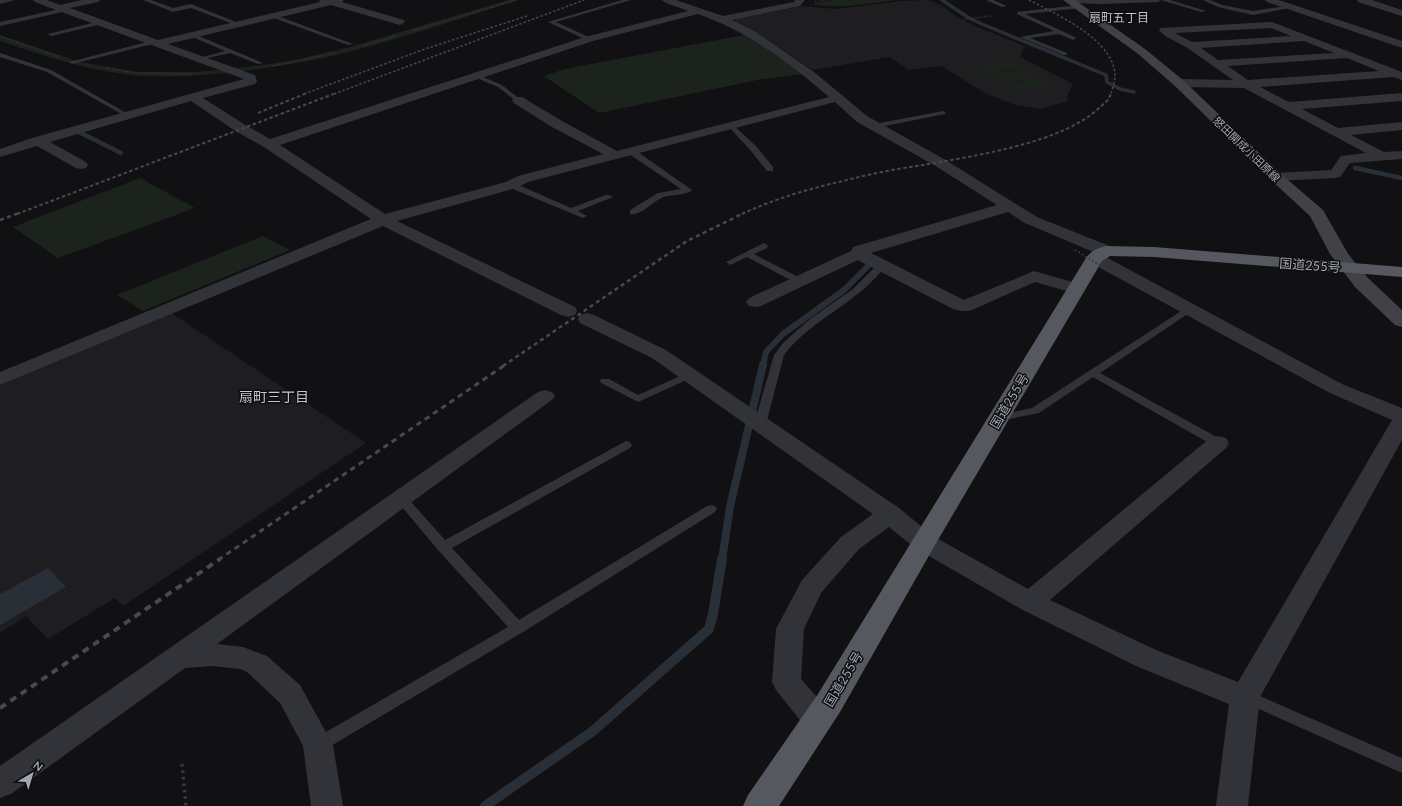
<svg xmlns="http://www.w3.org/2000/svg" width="1402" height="806" viewBox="0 0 1402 806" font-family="Lato,'Noto Sans JP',sans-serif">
<rect width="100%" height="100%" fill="#111113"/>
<g fill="#1e1d20">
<path d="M927,0L941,5L957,17L977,27L1025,46L1020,57L1073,84L1067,96L1068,101L1040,109L1015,105L987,94L941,66L909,70L889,57L812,70L759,34L735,22L736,19L802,6L836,9L901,1Z"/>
<path d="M170,312L366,443L123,606L115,598L48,639L26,616L0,633V385Z"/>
</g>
<g fill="#1c231d">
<path d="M508,0H519C455,20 390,43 324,58C295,64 265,68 235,72C201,76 166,78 132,75C87,70 43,56 0,41V35L80,62L138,72H193L223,70L291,61L350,47Z"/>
<path d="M833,0H895C875,3 830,10 812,4Z"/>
<path d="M744,35L777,54L802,74L762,79L599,113L544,76L565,69Z"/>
<path d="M1012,62L1023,68L984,72L973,66Z"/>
<path d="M1027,70L1039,77L1000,82L988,75Z"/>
<path d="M1043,79L1055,86L1015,91L1004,84Z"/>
<path d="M140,178L195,208L58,258L13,227Z"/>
<path d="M263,236L290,250L143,311L117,295Z"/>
</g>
<path fill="#282f37" d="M48,568L66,587L0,625V594Z"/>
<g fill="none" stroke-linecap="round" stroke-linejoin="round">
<path stroke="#282f37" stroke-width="3.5" d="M942,0L969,18L982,24L1106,75L1107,82L1120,89L1134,92"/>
<g stroke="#282f37" stroke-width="4.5">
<path d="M79,132L121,153"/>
<path d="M1355,168L1402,178"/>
</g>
<path stroke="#282f37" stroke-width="6" d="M763,366L766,352L783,334L844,290L869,265"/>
<path stroke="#282f37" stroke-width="8" d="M722,560L730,507L763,365"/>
<path stroke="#282f37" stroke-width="10" d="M485,806L593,731L709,629L713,614L722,559"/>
<g stroke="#383a3f" stroke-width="1.5" stroke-dasharray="1 1.5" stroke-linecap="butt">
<path d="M815,2L826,0"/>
<path d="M964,19L992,16"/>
<path d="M412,31L516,0"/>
<path d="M2,37L60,57"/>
<path d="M362,46L396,36"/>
<path d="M272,66L334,53"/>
<path d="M107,68L135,73L194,74"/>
</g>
<path stroke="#383a3f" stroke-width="3.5" stroke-dasharray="2.5 4" stroke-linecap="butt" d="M182,764L186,806"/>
<g fill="#323338" fill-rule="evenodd">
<path d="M0,0H15L0,4Z"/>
<path d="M143,0H151L173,8L191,4L241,24L236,25L191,8L173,12Z"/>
<path d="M622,0H631L556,22L591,38V40H587L548,22Z"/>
<path d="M986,0H993L1007,6L1002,7Z"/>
<path d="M1068,0H1161L1158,2L1103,4L1070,3Z"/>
<path d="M1161,0H1170L1206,11L1201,12Z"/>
<path d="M1203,0H1210L1222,5L1253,11L1292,5L1295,7L1253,15L1218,7Z"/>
<path d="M1079,5L1081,6V8L1025,14L1075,37L1076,38L1073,40L1059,34L1030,38L1067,53V55H1063L1020,37L1054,31L1017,14V12Z"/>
<path d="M65,8L67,9V11L0,26V22Z"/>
<path d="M271,15H275L353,44L348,45L271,17Z"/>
<path d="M100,21L102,22V24L51,36L48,34Z"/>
<path d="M190,34H194L263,63L258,64L230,53L199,60V58L225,51L190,36Z"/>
<path d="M155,40L158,42L157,43L72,64L69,62Z"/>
<path d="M0,53L51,70L130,115L125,116L47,72L0,57Z"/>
<path d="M476,74L502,85L521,100L516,101L498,87L474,77V75Z"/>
<path d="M943,111L946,113L945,114L875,128L872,126L875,124Z"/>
<path d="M731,124L733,125L757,147L773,167V171H767L751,151L729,127L728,126Z"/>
<path d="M629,150H635L692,190C685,196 673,194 664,197C654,200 642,216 630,214V210L658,193L681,189L629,154Z"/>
<path d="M508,183H514L571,208L606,195H609L613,197L578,211L587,216L583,218L508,187Z"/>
<path d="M764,243L768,246L767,248L754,254L802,279L804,281L802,283H796L747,257L730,265L726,262Z"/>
<path d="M882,262L886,265C859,303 812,318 784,355L766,424L764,426H756L754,424L774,355L783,343L810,319L853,289L879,263Z"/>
<path d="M1189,306L1192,307L1194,309L1192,311L1100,373L1222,440L1224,443L1222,446H1214L1093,377L1039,413L999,421L995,420L993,418L995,416L1032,408Z"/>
<path d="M689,372L694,375L693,377L638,402L601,383L600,381L601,379H609L638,395Z"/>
<path d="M626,441L630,442L632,445L630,448L452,548L519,620L707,506L711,505L715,506L717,509L715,512L523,632L324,750L318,752L312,750L310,745L312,740L508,627L438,550L397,501L395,498L397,495L401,494L405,495L445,540Z"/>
<path d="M1246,690L1402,758V773L1241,701L1238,696L1241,691Z"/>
</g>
<g fill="#323338" fill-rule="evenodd">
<path d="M33,0H47L60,5L82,0H100L98,2L70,8L158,40L320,2L319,0H344L342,2L404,20L405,22L400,25L331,5L168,44L255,75L257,81L255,84L203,98L247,126L270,139L585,37L688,11L664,2L662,0H676L723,16L794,2L795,0H805L800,6L732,20L756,32L814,72L867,116L944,159L1037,217L1112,247L1114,251L1112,255H1102L1344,385L1402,408V440L1260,697L1248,806H1216L1229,704L1136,666L1021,609L915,548L889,527L859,549L821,593L804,629L801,679L829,711L833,720L829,729L818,733L807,729L776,690L772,682L776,629L802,580L841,537L873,514L652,358L580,323L578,319L580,315L587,313L594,315L666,350L899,508L933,536L1028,589L1210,438L1218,436L1226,438L1229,443L1226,448L1050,600L1156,650L1238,682L1392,420L1330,393L1089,262L1087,258L1089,254H1098L1025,223L1008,212L871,253L964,300L1034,271L1083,285L1086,289L1083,293L1077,294L1035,282L972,310C965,312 960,311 953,309L858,260L761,306L755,307L749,306L746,302L749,298L851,251L853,247L997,205L934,165L857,122L835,102L528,182L516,188L397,221L575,307L577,311L575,315L568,317L561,315L383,226L0,385V372L371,219L264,147L237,132L191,101L50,142L86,162L88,165L86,168L81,169L76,168L37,146L0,157V149L32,138L244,79L56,10L35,2ZM698,14C747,31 790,63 829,97L617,151L562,121L522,97H514L512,100L514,103L552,127L603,154L518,176L506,182L385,214L280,145L593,41Z"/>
<path d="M1265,0H1279L1402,41V48L1267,2Z"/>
<path d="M1272,22L1402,72V80L1393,77L1260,87L1289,102L1402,93V101L1302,109L1338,128L1402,122V130L1351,135L1384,152L1402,151V159L1350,163L1340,177L1335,178L1276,181L1271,180L1269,177L1271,174L1276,173L1331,170L1341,156L1366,153L1244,88L1179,87L1175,86L1173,83L1175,80L1179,79L1233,80L1186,47L1165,36L1159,30L1160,28ZM1271,28L1291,36L1192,42L1175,33ZM1304,41L1334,53L1218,60L1201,48ZM1347,58L1379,71L1248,80L1228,66Z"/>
<path d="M545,390L552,392L555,396L552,400L217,644L243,647L267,656L300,685L333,745L343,806H311L303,746L280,703L247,672L240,669L212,666L185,668L11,794L0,798V766L538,392Z"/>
</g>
<path fill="#323338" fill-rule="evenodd" d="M1357,0H1372L1402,10V16L1358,2Z"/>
<path fill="#404248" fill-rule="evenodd" d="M1063,0H1075L1145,49L1183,80L1281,174L1323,210L1347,252L1355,263L1369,279L1402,310V327L1395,325L1355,287L1343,271L1330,254L1310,216L1271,180L1175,86L1137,53Z"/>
<path fill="#565860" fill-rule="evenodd" d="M1106,246L1154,247L1402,267V277L1154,257L1110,256L1102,261L935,545L840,712L779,806H743L748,795L818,694L1086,258C1091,251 1098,248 1106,246Z"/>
<g stroke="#47494f" stroke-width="1.5" stroke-dasharray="2.5 2" stroke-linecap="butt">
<path d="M1029,0C1056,14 1115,40 1115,76C1115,82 1112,89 1111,94"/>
<path d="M304,94L425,49L527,16"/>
<path d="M334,94L584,0"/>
</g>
<g stroke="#47494f" stroke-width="2" stroke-dasharray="3.5 2.5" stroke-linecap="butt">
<path d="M258,113L307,93"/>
<path d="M17,214L336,93"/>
<path d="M742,214C774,199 808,189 843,181C869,174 896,169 923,165C973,156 1064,143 1100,107C1105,103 1109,100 1111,93"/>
</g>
<g stroke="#47494f" stroke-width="2.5" stroke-dasharray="4 3.5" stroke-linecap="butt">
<path d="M0,220L19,213"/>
<path d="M503,366L687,241L744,213"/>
</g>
<path stroke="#47494f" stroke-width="3" stroke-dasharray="5.5 4.5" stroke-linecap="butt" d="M218,560L505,365"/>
<path stroke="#47494f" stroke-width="4" stroke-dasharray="7 5.5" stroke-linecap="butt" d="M0,708L220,559"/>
<path stroke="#383a3f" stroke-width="2" stroke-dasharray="1.5 2.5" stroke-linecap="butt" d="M1075,250L1109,271"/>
</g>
<g text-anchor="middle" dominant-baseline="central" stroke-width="3" stroke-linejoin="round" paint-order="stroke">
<g font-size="11" fill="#a2a7b4" stroke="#0d0c0e">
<text transform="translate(1247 149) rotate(44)">怒田開成小田原線</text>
</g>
<g font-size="12" fill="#c3c6d0" stroke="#0d0c0e">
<text x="1119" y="17">扇町五丁目</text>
</g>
<g font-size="13" fill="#a2a7b4" stroke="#0d0c0e">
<text transform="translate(1310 265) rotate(4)">国道255号</text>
<text transform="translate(1009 401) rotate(-59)">国道255号</text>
<text transform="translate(843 679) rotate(-59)">国道255号</text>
</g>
<g font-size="14" fill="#c3c6d0" stroke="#0d0c0e">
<text x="274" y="396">扇町三丁目</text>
</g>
</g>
<g transform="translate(32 774) rotate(38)" stroke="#0d0c0e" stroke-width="3" paint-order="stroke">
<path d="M0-3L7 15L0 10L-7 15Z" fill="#a2a7b4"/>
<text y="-6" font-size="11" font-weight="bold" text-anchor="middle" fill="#a2a7b4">N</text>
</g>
</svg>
